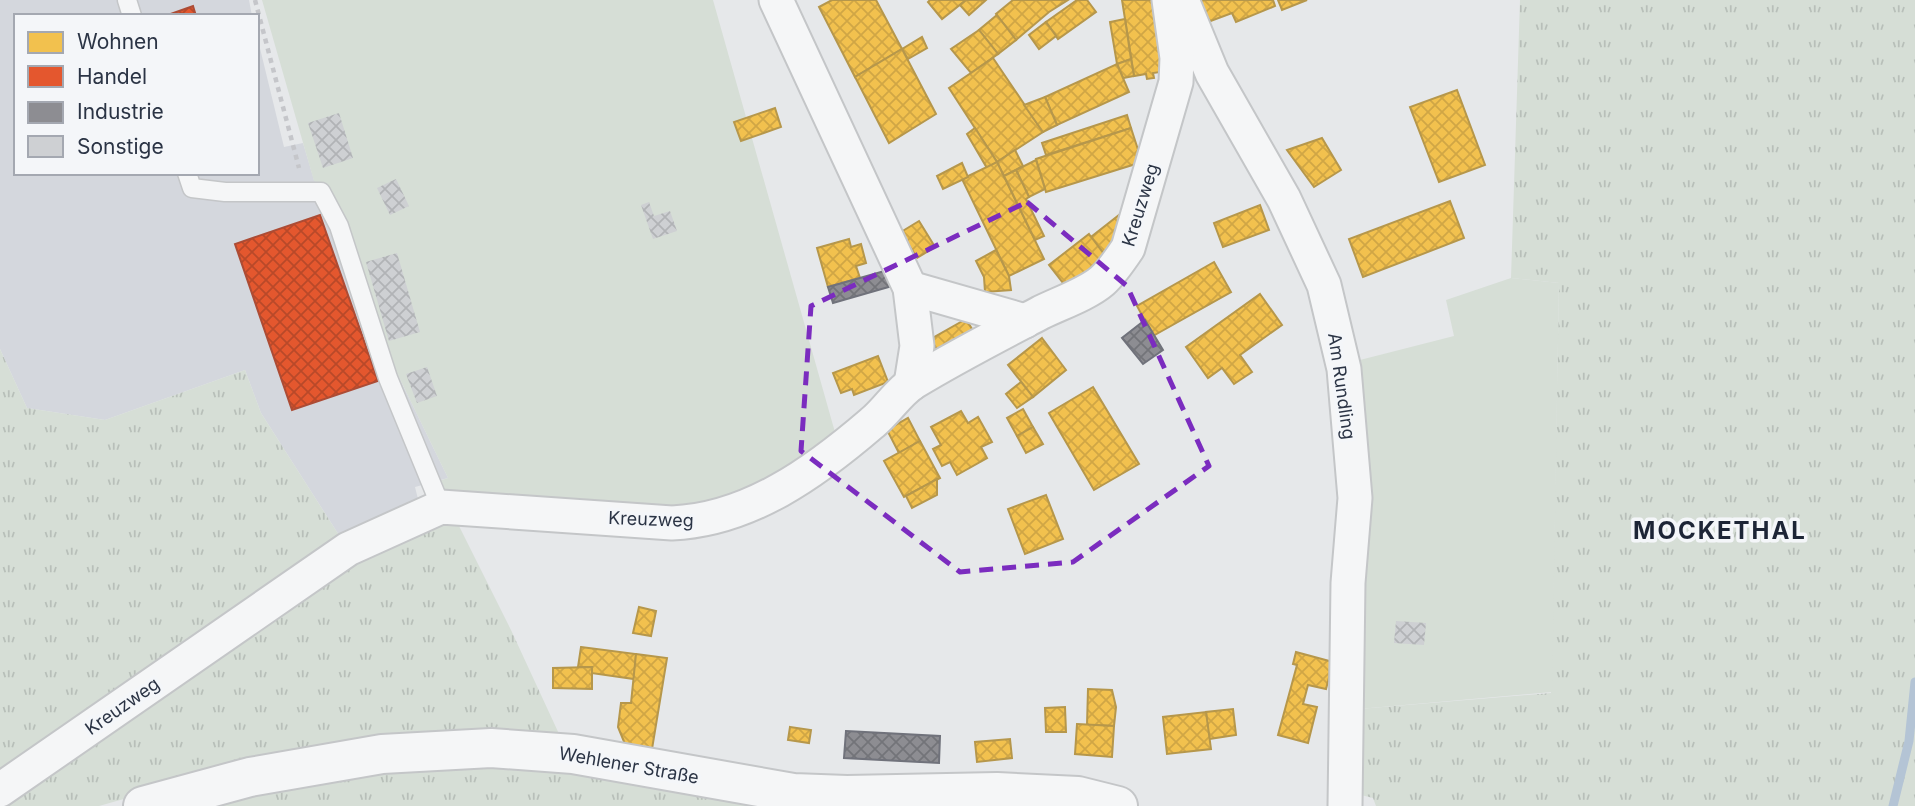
<svg xmlns="http://www.w3.org/2000/svg" width="1915" height="806" viewBox="0 0 1915 806" font-family="Inter,sans-serif">
<defs>
<pattern id="grass-tufts" width="24" height="20" patternUnits="userSpaceOnUse" patternTransform="scale(1.75)"><rect width="24" height="20" fill="#d6ded6"/><path d="M3 7l-1-3M5 7V3M7 7l1-3M15 17l-1-3M17 17v-4M19 17l1-3" fill="none" stroke="#b8bfb9"/></pattern>
<pattern id="homes-cross-hatch" width="8" height="8" patternUnits="userSpaceOnUse" patternTransform="scale(1.75)"><rect width="8" height="8" fill="#f2c14e"/><path d="M0 0l8 8M0 8l8-8" fill="none" stroke="#d0a645"/></pattern>
<pattern id="shops-cross-hatch" width="8" height="8" patternUnits="userSpaceOnUse" patternTransform="scale(1.75)"><rect width="8" height="8" fill="#e4572e"/><path d="M0 0l8 8M0 8l8-8" fill="none" stroke="#b94929"/></pattern>
<pattern id="industry-cross-hatch" width="8" height="8" patternUnits="userSpaceOnUse" patternTransform="scale(1.75)"><rect width="8" height="8" fill="#8d8d92"/><path d="M0 0l8 8M0 8l8-8" fill="none" stroke="#737479"/></pattern>
<pattern id="building-cross-hatch" width="8" height="8" patternUnits="userSpaceOnUse" patternTransform="scale(1.75)"><rect width="8" height="8" fill="#ced0d3"/><path d="M0 0l8 8M0 8l8-8" fill="none" stroke="#b1b3b6"/></pattern>
</defs>
<rect width="100%" height="100%" fill="#e6e8ea"/>
<path fill="#d4d7dd" d="M0,0H249L252,16H16V173H257V36L284,147L303,143L314,180L326,187L349,231L395,369L448,478L415,487L419,503L344,543L261,413L245,370L105,420L27,408L0,349Z"/>
<g fill="url(#grass-tufts)">
<path d="M1520,0H1915V806H1376L1373,798L1357,794L1359,709L1551,693L1559,283L1511,278Z"/>
<path d="M0,349L27,408L105,420L245,370L261,413L344,543L0,776Z"/>
<path d="M454,516L511,630L560,736L244,765L99,806H7L83,748L354,558Z"/>
<path d="M496,761L803,806H187L383,767Z"/>
</g>
<g fill="#d6ded6">
<path d="M262,0H713L840,450L732,514L441,507L432,483L448,478L395,369L349,231L326,187L314,181Z"/>
<path d="M1511,278L1559,283L1552,692L1359,709L1365,577L1364,409L1356,361L1454,336L1446,300Z"/>
</g>
<g fill="url(#homes-cross-hatch)" stroke="#b6974b" stroke-width="2">
<path d="M832,0H876L902,49L855,77L819,7Z"/>
<path d="M930,0H966L942,19L928,2Z"/>
<path d="M966,0H986L969,15L960,5Z"/>
<path d="M1013,0H1068L1049,12L1016,40L996,14Z"/>
<path d="M1077,0H1087L1096,12L1058,39L1046,22Z"/>
<path d="M1122,0H1157L1167,71L1153,73L1154,78L1147,79L1146,74L1134,76Z"/>
<path d="M1199,0H1273L1275,6L1236,22L1232,13L1208,22Z"/>
<path d="M1278,0H1307L1282,10Z"/>
<path d="M997,15L1016,40L998,54L979,30Z"/>
<path d="M1125,19L1131,59L1117,64L1110,22Z"/>
<path d="M1046,22L1056,36L1039,49L1029,35Z"/>
<path d="M979,30L998,54L971,73L951,49Z"/>
<path d="M922,37L927,48L908,59L902,49Z"/>
<path d="M902,49L936,114L889,143L855,77Z"/>
<path d="M993,58L1043,132L997,162L949,88Z"/>
<path d="M1131,59L1134,76L1123,78L1117,64Z"/>
<path d="M1117,64L1129,92L1057,125L1045,97Z"/>
<path d="M1457,90L1485,165L1439,182L1410,107Z"/>
<path d="M1045,97L1057,125L1043,132L1024,105Z"/>
<path d="M775,108L781,127L741,141L734,122Z"/>
<path d="M1127,115L1131,128L1046,155L1042,143Z"/>
<path d="M975,128L997,162L987,168L967,134Z"/>
<path d="M1131,128L1142,162L1046,192L1036,159Z"/>
<path d="M1322,138L1341,170L1314,187L1287,150Z"/>
<path d="M1015,150L1023,166L1004,176L997,162Z"/>
<path d="M1036,160L1045,189L1029,197L1016,170Z"/>
<path d="M997,162L1044,259L1009,276L962,179Z"/>
<path d="M962,163L968,177L943,189L937,176Z"/>
<path d="M1016,170L1029,197L1026,199L1044,236L1035,240L1004,176Z"/>
<path d="M1450,201L1464,238L1363,277L1349,239Z"/>
<path d="M1260,205L1269,230L1223,247L1214,223Z"/>
<path d="M1119,215L1125,224L1107,258L1091,237Z"/>
<path d="M919,221L935,247L917,258L901,232Z"/>
<path d="M1089,234L1107,258L1067,288L1049,265Z"/>
<path d="M849,239L851,247L861,244L866,263L856,266L860,278L828,287L817,248Z"/>
<path d="M996,250L1009,276L1011,290L985,292L984,277L976,261Z"/>
<path d="M1214,262L1231,292L1153,336L1137,306Z"/>
<path d="M1260,294L1282,325L1240,355L1252,372L1234,384L1222,368L1208,378L1186,347Z"/>
<path d="M966,319L975,334L940,355L931,339Z"/>
<path d="M1042,338L1066,370L1033,397L1008,365Z"/>
<path d="M878,356L888,382L854,395L852,389L841,393L833,373Z"/>
<path d="M1021,382L1033,397L1017,408L1006,394Z"/>
<path d="M1093,387L1139,464L1094,490L1049,413Z"/>
<path d="M1023,409L1033,427L1017,436L1007,418Z"/>
<path d="M961,411L968,423L978,417L992,442L981,447L987,458L957,475L950,462L942,466L933,449L941,445L931,427Z"/>
<path d="M908,418L920,441L899,453L887,430Z"/>
<path d="M1033,427L1043,444L1026,453L1017,436Z"/>
<path d="M920,441L940,478L904,497L884,461Z"/>
<path d="M937,479V495L912,508L906,496Z"/>
<path d="M1046,495L1063,539L1025,554L1008,509Z"/>
<path d="M639,607L656,611L651,636L633,633Z"/>
<path d="M581,647L636,654L634,679L591,673L592,667H578Z"/>
<path d="M1296,652L1333,662L1326,689L1308,685L1303,704L1317,707L1308,743L1278,735L1297,665L1293,664Z"/>
<path d="M636,654L667,658L652,749L625,744L618,727L621,703H631Z"/>
<path d="M592,667V689L553,688V668Z"/>
<path d="M1088,689L1112,690L1116,707L1114,726L1087,725Z"/>
<path d="M1065,707L1066,732H1046L1045,708Z"/>
<path d="M1233,709L1236,735L1209,739L1206,712Z"/>
<path d="M1206,712L1211,749L1167,754L1163,717Z"/>
<path d="M1077,724L1114,726L1112,757L1075,754Z"/>
<path d="M790,727L811,730L809,743L788,740Z"/>
<path d="M1010,739L1012,758L977,762L975,742Z"/>
</g>
<g fill="url(#shops-cross-hatch)" stroke="#ac4c35" stroke-width="2">
<path d="M193,6L196,16H165Z"/>
<path d="M320,215L378,381L292,410L235,244Z"/>
</g>
<g fill="url(#industry-cross-hatch)" stroke="#70727b" stroke-width="2">
<path d="M888,270L892,286L833,303L828,287Z"/>
<path d="M1145,320L1163,350L1143,364L1122,338Z"/>
<path d="M846,731L940,736L939,763L844,758Z"/>
</g>
<g fill="none" stroke-linecap="round" stroke-linejoin="round">
<path stroke="#b4c4d5" stroke-width="9" d="M1893,806L1909,741L1915,682"/>
</g>
<g fill="url(#building-cross-hatch)">
<path d="M339,113L353,158L323,168L308,123Z"/>
<path d="M396,179L409,206L390,215L377,188Z"/>
<path d="M649,202L654,216L670,211L677,231L653,239L641,205Z"/>
<path d="M397,253L420,332L389,341L366,262Z"/>
<path d="M427,367L437,396L417,403L406,374Z"/>
<path d="M1396,621L1426,623L1424,645L1394,643Z"/>
</g>
<g fill="none" stroke-linecap="round" stroke-linejoin="round">
<defs>
<g id="service">
<path d="M127,0L132,16"/>
<path d="M187,173L192,188L225,192H321L339,226L388,378L441,507"/>
</g>
<g id="minor">
<path d="M776,0L910,288L917,346L911,384"/>
<path d="M1182,0L1212,73L1284,199L1324,285L1344,369L1355,498L1348,583L1345,806"/>
<path d="M910,288L1025,321"/>
<path d="M0,790L348,549L441,507L672,523C749,520 815,472 872,423C887,411 898,392 914,382C955,357 998,335 1040,313C1058,304 1087,294 1102,281C1112,272 1120,260 1128,248L1176,82L1177,58L1169,0"/>
</g>
<path id="tertiary" d="M143,806L250,777L382,754L491,748L573,754L793,793L847,795L997,792L1078,796L1118,806"/>
</defs>
<use href="#service" stroke="#c4c6c8" stroke-width="21"/>
<use href="#minor" stroke="#c4c6c8" stroke-width="37"/>
<use href="#tertiary" stroke="#c4c6c8" stroke-width="42"/>
<path stroke="#c5c6ca" stroke-width="4.5" stroke-dasharray="5 5" stroke-linecap="butt" d="M255,0L299,168"/>
<use href="#service" stroke="#f5f6f7" stroke-width="18"/>
<use href="#minor" stroke="#f5f6f7" stroke-width="33"/>
<use href="#tertiary" stroke="#f5f6f7" stroke-width="38"/>
</g>
<path fill="none" stroke="#7b2cbf" stroke-width="5" stroke-dasharray="14 9" stroke-linejoin="round" d="M1027,202L1127,286L1209,466L1073,562L960,572L801,451L811,306Z"/>
<g text-anchor="middle" dominant-baseline="central" stroke-width="7" stroke-linejoin="round" paint-order="stroke">
<g font-size="18" fill="#2b3445" stroke="#f4f6f9">
<text transform="translate(1140 205) rotate(-73)">Kreuzweg</text>
<text transform="translate(1342 386) rotate(82)">Am Rundling</text>
<text transform="translate(651 519) rotate(2)">Kreuzweg</text>
<text transform="translate(122 706) rotate(-35)">Kreuzweg</text>
<text transform="translate(629 765) rotate(10)">Wehlener Straße</text>
</g>
<g font-size="24" font-weight="bold" letter-spacing="2" fill="#1d2536" stroke="#f4f6f9">
<text x="1720" y="530">MOCKETHAL</text>
</g>
</g>
<rect x="14" y="14" width="245" height="161" fill="#f4f6f9" stroke="#a4a8b1" stroke-width="2"/>
<rect x="28" y="32" width="35" height="21" fill="#f2c14e" stroke="#a4a8b1" stroke-width="2"/>
<text x="77" y="49" font-size="21" fill="#2b3445">Wohnen</text>
<rect x="28" y="66" width="35" height="21" fill="#e4572e" stroke="#a4a8b1" stroke-width="2"/>
<text x="77" y="84" font-size="21" fill="#2b3445">Handel</text>
<rect x="28" y="102" width="35" height="21" fill="#8d8d92" stroke="#a4a8b1" stroke-width="2"/>
<text x="77" y="119" font-size="21" fill="#2b3445">Industrie</text>
<rect x="28" y="136" width="35" height="21" fill="#ced0d3" stroke="#a4a8b1" stroke-width="2"/>
<text x="77" y="154" font-size="21" fill="#2b3445">Sonstige</text>
</svg>
